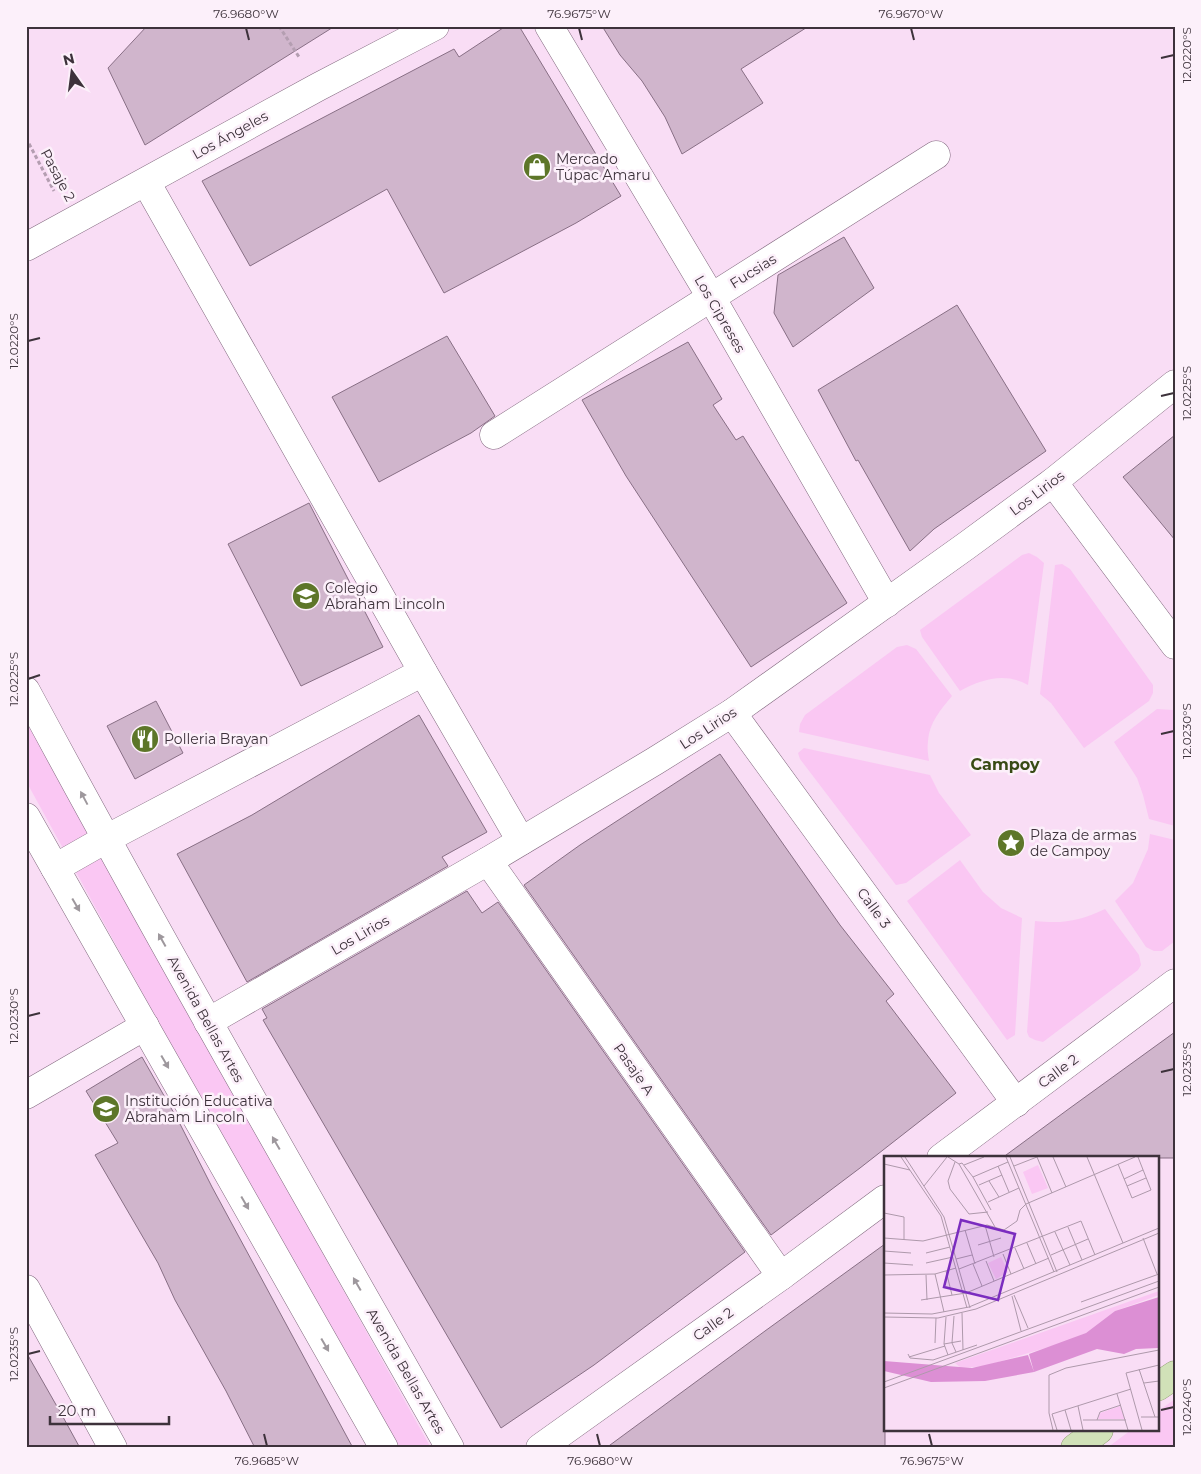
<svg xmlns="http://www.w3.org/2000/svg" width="1201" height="1474" viewBox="0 0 1201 1474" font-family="Montserrat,sans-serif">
<rect width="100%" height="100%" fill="#f9ddf5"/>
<g fill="#fac7f3">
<path d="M1029,553L1037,557L1044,563L1028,685C1005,672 982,679 960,691L922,637L920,630L1022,555Z"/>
<path d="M1062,564L1070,569L1153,685V693L1149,701L1084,748L1051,703L1040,694L1055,565Z"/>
<path d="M907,645L916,649L952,696C941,709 929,723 928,741C927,748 928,755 929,761L799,732L800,724L805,715L897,647Z"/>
<path d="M1157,709L1173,710L1175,712V826L1149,819L1143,795L1137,778L1114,742Z"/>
<path d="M26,720L431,1448H398L155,1016L26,781Z"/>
<path d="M804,748L930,775L939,793L971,835L906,883L896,885L800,759L798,753Z"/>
<path d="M1150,834L1175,840V941L1162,951H1154L1146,947L1115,901L1133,883L1148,849Z"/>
<path d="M960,860L983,892L1001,908L1022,918L1015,1035L1007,1040L907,901Z"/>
<path d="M1105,909L1139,955L1141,965L1138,970L1043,1042L1035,1040L1029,1037L1027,1032L1035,921C1064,924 1079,921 1105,909Z"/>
<path d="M1175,1399V1448H1107L1131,1430H1157V1412Z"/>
</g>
<g fill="#d0b5cc" stroke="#886f85">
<path d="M147,26H335L145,145L108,68Z"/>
<path d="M506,26H519L621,196L576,223L444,293L387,189L250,266L202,181L454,49L459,57Z"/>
<path d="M602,26H809L741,69L763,103L682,154L665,117L642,81L620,55Z"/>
<path d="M844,237L874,288L793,347L774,313L778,275Z"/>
<path d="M957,305L1046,451L934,529L910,551L858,460L856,461L818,390Z"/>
<path d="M447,336L495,416L471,433L379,482L332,397Z"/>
<path d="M688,342L722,399L713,405L736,440L743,436L847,603L751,667L626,476L582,400Z"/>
<path d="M1175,435V540L1123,477Z"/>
<path d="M309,503L383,647L301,686L228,544Z"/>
<path d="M156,701L183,753L135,779L107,726Z"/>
<path d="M419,715L487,832L442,857L448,866L247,982L177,854L252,815Z"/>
<path d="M720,754L840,925L894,994L886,1001L956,1093L860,1168L771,1235L524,885L580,845Z"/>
<path d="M467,891L482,913L498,902L745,1252L594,1365L501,1428L263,1020L267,1018L262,1009Z"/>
<path d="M1175,1032V1158H1002L1070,1108Z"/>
<path d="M142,1057L179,1122L212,1187L353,1448H255L226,1391L175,1300L158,1263L95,1155L118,1143L86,1091Z"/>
<path d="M885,1244V1448H606L765,1331Z"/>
<path d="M26,1352L63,1417L80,1448H26Z"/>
</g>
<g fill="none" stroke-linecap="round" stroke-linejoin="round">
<defs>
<g id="minor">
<path d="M549,26L711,297L887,603"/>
<path d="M146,182L423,672L521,841"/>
<path d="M26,247L318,87L435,26"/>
<path d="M494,435L936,155"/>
<path d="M1053,482L1175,645"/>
<path d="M26,691C163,946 307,1196 450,1448"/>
<path d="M732,713L1016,1103"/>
<path d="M26,817L384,1448"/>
<path d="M488,861L781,1276"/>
<path d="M55,868L106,839L423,672"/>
<path d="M208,1022L488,861L655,761L732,713L966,546L1053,482L1175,384"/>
<path d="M26,1095L145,1026"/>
<path d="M941,1158L1175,983"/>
<path d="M26,1289L113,1448"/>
<path d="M540,1448L781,1276L885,1199"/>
</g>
<g id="major">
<path d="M1157,1387L1175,1375"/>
<path d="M1075,1448L1099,1430"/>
</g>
</defs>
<use href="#minor" stroke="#82697f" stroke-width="29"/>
<use href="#major" stroke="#8a976d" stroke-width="29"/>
<g stroke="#b49eb1" stroke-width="3" stroke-dasharray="4 2.5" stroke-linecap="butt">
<path d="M279,26L299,57"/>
<path d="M26,138L54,191"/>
</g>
<use href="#minor" stroke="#fff" stroke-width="28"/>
<use href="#major" stroke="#d1e1b8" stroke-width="28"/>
</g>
<defs><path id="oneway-solid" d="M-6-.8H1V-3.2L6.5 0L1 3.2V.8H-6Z" transform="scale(1.25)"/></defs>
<g fill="#9e989d">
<use href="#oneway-solid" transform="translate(84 798) rotate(-118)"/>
<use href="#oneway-solid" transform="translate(76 905) rotate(60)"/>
<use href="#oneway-solid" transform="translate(162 940) rotate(-119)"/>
<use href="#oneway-solid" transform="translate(165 1062) rotate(60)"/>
<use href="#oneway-solid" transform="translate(276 1143) rotate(-120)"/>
<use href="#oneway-solid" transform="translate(245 1203) rotate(60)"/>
<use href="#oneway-solid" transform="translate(357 1284) rotate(-120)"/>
<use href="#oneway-solid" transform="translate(325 1345) rotate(60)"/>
</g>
<path fill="none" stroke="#3d323b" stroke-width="2" d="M246,28L249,40M579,28L582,40M911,28L914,40M1161,58L1174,55M28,341L40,338M1161,396L1174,393M28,679L40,675M1161,734L1174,731M28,1016L40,1013M1161,1072L1174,1069M28,1354L40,1351M1161,1410L1174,1407M264,1434L267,1446M597,1434L600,1446M929,1434L932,1446"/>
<defs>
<symbol id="shop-disc" viewBox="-11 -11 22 22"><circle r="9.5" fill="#5d7629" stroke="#fcf0fa"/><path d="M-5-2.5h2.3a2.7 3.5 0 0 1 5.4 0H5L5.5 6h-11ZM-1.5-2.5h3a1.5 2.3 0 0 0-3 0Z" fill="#fff"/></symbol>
<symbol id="school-disc" viewBox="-11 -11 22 22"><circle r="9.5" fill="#5d7629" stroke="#fcf0fa"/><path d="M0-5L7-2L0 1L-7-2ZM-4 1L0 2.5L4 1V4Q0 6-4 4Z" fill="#fff"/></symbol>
<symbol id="restaurant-disc" viewBox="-11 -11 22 22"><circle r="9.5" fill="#5d7629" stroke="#fcf0fa"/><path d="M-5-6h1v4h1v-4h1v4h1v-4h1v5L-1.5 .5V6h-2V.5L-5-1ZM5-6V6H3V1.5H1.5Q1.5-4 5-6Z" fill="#fff"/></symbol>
<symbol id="sight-disc" viewBox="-11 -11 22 22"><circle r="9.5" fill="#5d7629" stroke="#fcf0fa"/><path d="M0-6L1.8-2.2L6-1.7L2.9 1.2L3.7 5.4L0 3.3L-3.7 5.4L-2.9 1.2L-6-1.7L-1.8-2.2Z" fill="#fff"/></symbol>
</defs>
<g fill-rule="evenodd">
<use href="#shop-disc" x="521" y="151" width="32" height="32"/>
<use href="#school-disc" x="290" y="580" width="32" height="32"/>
<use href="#restaurant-disc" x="129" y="723" width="32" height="32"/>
<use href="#sight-disc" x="995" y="827" width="32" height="32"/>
<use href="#school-disc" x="90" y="1093" width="32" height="32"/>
</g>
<g text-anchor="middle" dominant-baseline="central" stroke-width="5" stroke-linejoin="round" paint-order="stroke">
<g font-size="14" fill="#3d323b" stroke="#fcf0fa">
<text transform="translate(230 135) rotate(-29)">Los Ángeles</text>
<text transform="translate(58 175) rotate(62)">Pasaje 2</text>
<text transform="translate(753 271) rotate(-32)">Fucsias</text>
<text transform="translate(720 314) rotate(60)">Los Cipreses</text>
<text transform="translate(1037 493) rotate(-37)">Los Lirios</text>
<text transform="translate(708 728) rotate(-33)">Los Lirios</text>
<text transform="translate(874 908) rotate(54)">Calle 3</text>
<text transform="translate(360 935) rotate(-30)">Los Lirios</text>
<text transform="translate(206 1019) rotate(61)">Avenida Bellas Artes</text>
<text transform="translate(634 1069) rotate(55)">Pasaje A</text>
<text transform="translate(1058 1071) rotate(-37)">Calle 2</text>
<text transform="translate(713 1324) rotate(-36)">Calle 2</text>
<text transform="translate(406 1371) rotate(60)">Avenida Bellas Artes</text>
</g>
<g font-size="14" fill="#3d323b" stroke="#fcf0fa" text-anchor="start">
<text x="556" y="159">Mercado<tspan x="556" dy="16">Túpac Amaru</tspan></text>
<text x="325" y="588">Colegio<tspan x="325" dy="16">Abraham Lincoln</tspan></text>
<text x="164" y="739">Polleria Brayan</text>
<text x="1030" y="835">Plaza de armas<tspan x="1030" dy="16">de Campoy</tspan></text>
<text x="125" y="1101">Institución Educativa<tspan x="125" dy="16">Abraham Lincoln</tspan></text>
</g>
<g font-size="16" font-weight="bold" fill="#384a14" stroke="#fcf0fa">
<text x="1005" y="764">Campoy</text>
</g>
</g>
<g transform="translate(884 1156)">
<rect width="275" height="275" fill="#f9ddf5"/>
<path d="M154,9L164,32L148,38L139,16ZM117,101L124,116L112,123L104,107ZM275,135V139L231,155L202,177L178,187L101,210L77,212L71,207ZM236,250L241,263H214L216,257Z" fill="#fac7f3"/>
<path d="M275,141L274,192L252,193L240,198L213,193L150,216L101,225L47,226L0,215V205L88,212L144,199L150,216L145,198L202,177L231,155Z" fill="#dc8fd4"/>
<path fill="none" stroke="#ae99ab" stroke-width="1" d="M17,1L57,60L83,152M21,1L60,61L86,152M64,1L75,8L78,7L89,21L107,54M122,1L170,116M126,1L173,116M153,1L168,37M169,1L182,31M203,1L239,87M71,6L64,25L66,33L85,58L104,56M0,8L26,14M75,8L111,71M234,8L248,42L267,34L254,1M80,9L100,1M114,10L125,36M130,10L153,1M89,21L124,6M240,23L259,14M105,25L115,41M95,29L118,19M40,30L63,1M243,30L262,22M104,46L135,32M0,57L20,61V84M101,69L110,101M184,71L198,104M81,74L91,108M171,76L186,109M0,82L39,85L103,69L120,74L133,65L136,54L142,48L251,1M259,82L273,118M143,87L152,108M94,89L117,82M131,92L140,113M0,95L27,97M42,97L66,91M119,98L127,118M167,99L204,83M72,103L88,99M102,105L110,125M0,107L29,109M42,107L69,101M89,108L98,130M75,113L197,65L211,99M62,115L68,139M51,118L60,156M0,119L51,118L72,112M42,119L43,144M130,139L144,172M128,140L137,175M37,144L82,137L165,102M197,146L275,118M0,157L48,158L85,151L275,72M78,157L79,194M70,160L68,187L72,196M0,161L54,162L92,153L275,77M62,161L60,188L64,199M51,187L52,162M60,188L77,185M24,198L26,202L49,204L93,189M25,201L61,190M255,213L271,261M0,226L275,125M260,227L275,225M0,232L275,131M233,238L244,274M194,250L199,274M181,254L187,274M257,261H275M199,264H242M213,264L216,256L237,249M169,274L165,257V219L182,212L275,194M173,274L168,258L247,233M258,274L242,217L275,209"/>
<path fill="#7b2cbf" fill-opacity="0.15" stroke="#7b2cbf" stroke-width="2.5" d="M77,64L131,78L114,144L60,131Z"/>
<rect width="275" height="275" fill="none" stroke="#3d323b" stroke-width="2.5"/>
</g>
<rect width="1201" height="1474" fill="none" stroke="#fcf0fa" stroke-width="55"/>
<g transform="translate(72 72) rotate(346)" stroke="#fcf0fa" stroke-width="4" paint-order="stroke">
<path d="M0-4L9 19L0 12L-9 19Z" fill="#3d323b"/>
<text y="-8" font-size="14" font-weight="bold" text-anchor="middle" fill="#3d323b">N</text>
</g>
<path d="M50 1416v8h119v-8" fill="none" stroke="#3d323b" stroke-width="2.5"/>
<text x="58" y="1416" font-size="15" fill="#3d323b" stroke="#fcf0fa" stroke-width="4" paint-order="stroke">20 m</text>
<rect x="28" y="28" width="1146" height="1418" fill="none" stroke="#3d323b" stroke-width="2"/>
<g font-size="12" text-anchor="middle" fill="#3d323b">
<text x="246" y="18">76.9680°W</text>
<text x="579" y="18">76.9675°W</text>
<text x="911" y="18">76.9670°W</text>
<text transform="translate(1187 55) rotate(-90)" y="4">12.0220°S</text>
<text transform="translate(14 341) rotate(-90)" y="4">12.0220°S</text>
<text transform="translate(1187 393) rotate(-90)" y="4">12.0225°S</text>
<text transform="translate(14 679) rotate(-90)" y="4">12.0225°S</text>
<text transform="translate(1187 731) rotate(-90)" y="4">12.0230°S</text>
<text transform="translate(14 1016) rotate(-90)" y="4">12.0230°S</text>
<text transform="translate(1187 1069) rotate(-90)" y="4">12.0235°S</text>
<text transform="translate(14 1354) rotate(-90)" y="4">12.0235°S</text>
<text transform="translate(1187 1407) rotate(-90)" y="4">12.0240°S</text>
<text x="267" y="1465">76.9685°W</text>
<text x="600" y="1465">76.9680°W</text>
<text x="932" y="1465">76.9675°W</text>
</g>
</svg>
